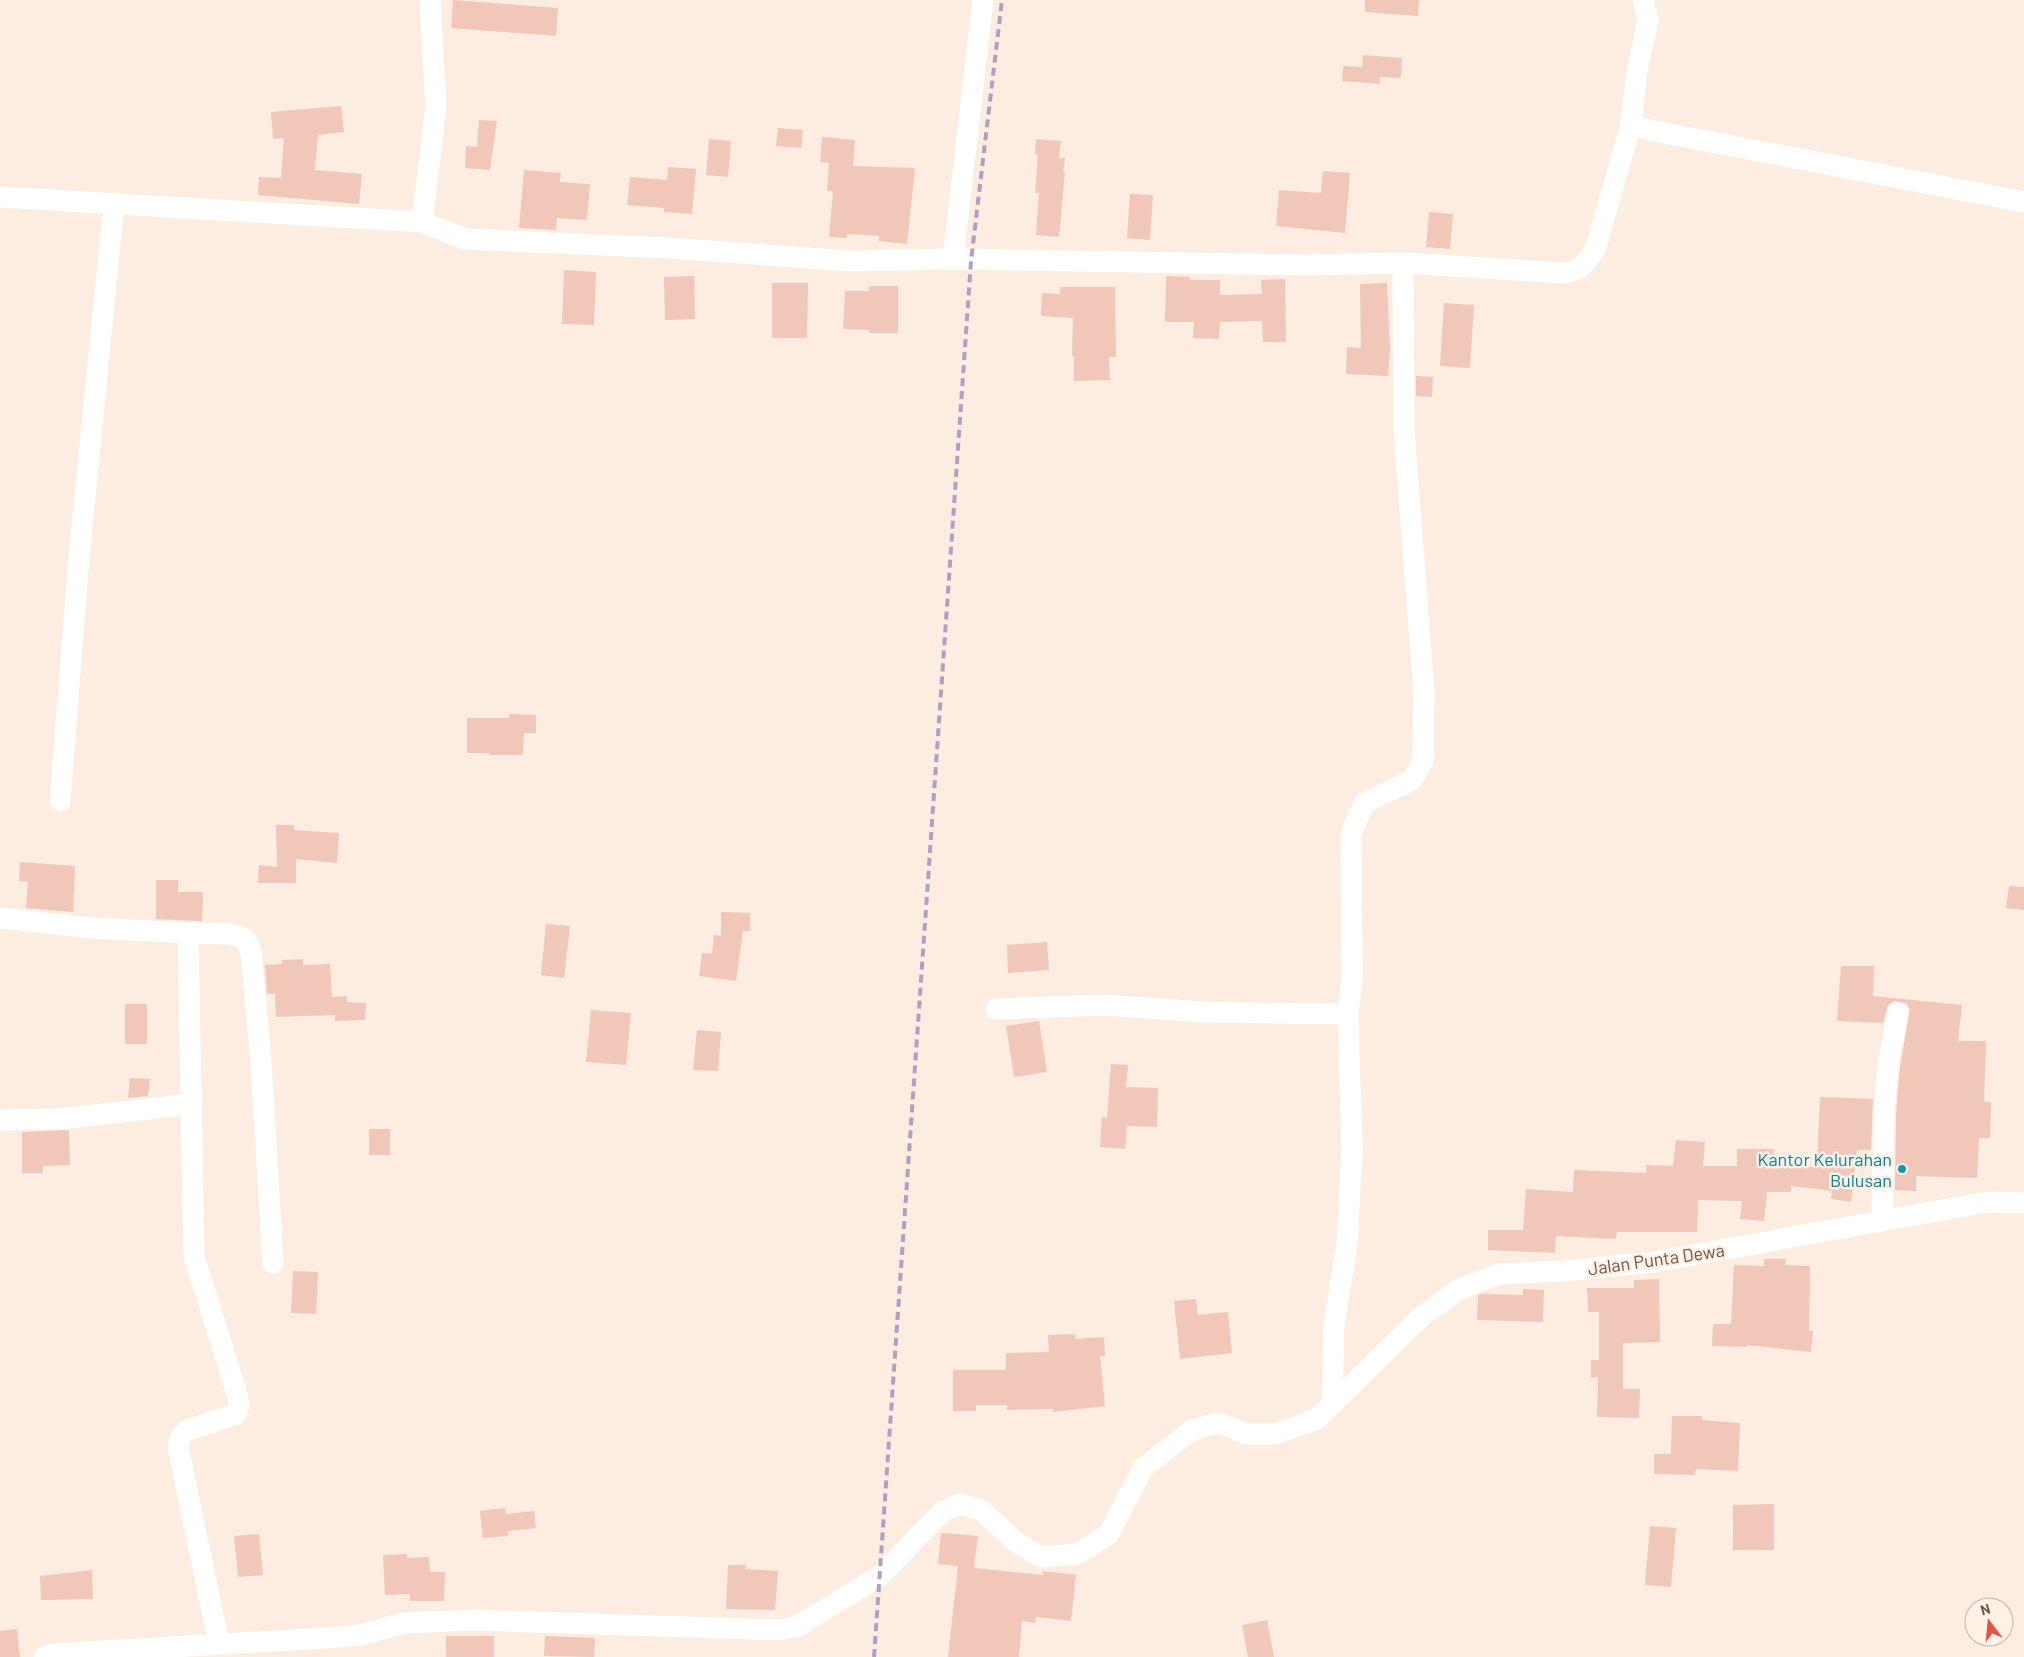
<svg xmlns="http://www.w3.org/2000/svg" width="2024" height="1657" viewBox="0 0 2024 1657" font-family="Barlow,sans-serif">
<rect width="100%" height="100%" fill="#fcede0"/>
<g fill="#f0c7b8">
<path d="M453,0L558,8L556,36L451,28Z"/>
<path d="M1365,0H1419L1418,16L1365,12Z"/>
<path d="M1363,55L1402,58L1401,78L1380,77V84L1342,81L1343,66L1362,67Z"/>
<path d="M341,106L344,132L318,135L315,170L362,174L359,204L258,195L259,177L281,178L284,138L273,139L271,112Z"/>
<path d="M479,120L497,121L490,170L465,168L466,146L477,147Z"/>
<path d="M778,128L803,130L801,148L776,146Z"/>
<path d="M822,137L855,140L853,166L915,168L907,244L879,241V236L847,234V238L829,237L833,191H827L829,163L820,162Z"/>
<path d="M709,139L731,141L728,177L706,175Z"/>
<path d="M1036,139L1061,141L1059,158H1065L1063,172H1065L1059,237L1036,235L1039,193H1035L1038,155H1035Z"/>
<path d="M668,167L696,169L692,214L664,212V208L627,205L630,177L667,180Z"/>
<path d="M524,170L561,173L560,182L590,184L587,220L557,218L556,230L519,228Z"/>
<path d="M1323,171L1350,173L1345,233L1276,226L1279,190L1321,193Z"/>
<path d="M1130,194L1153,195L1150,240L1127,238Z"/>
<path d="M1429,212L1453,214L1450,249L1426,247Z"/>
<path d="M564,270L596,272L594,325L562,324Z"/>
<path d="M694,276L695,319L665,320L664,277Z"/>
<path d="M1166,276L1190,277V280H1220V295L1262,294L1261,280L1285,279L1286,342H1263L1262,321L1220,322L1219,339L1193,338L1194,322H1165Z"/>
<path d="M772,283H808L807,338H772Z"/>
<path d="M1387,283L1390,349L1388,376L1346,374L1347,347L1361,348L1360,284Z"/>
<path d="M869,286H898V333H869V330L843,329L845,291H869Z"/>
<path d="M1060,287H1115L1116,357H1109L1110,380L1074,381V356H1072L1073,318L1041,316L1042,293L1060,294Z"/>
<path d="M1444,303L1474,305L1470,368L1440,366Z"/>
<path d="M1416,376L1433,377L1432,397L1416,396Z"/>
<path d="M509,714L536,715V733H524L523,755H489V753H467V718H509Z"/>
<path d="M276,825H294V830L339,833L337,863L296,859V883H258L259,865L277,867Z"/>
<path d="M20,862L75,866L73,912L26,908L28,882L19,881Z"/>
<path d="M156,880H178V892H203L202,921L156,919Z"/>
<path d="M2009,886L2024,887V910L2006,908Z"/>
<path d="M721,912L750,913V931H743L736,981L699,976L702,953L712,954L714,935L721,936Z"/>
<path d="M546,924L570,926L564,978L541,975Z"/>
<path d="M1047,942L1049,970L1008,973L1007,945Z"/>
<path d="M303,959V965L330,964L332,997L347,996V1002L366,1003L365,1020L335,1021V1015L276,1017L275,994H267L265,965L282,964V960Z"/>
<path d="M1841,966H1874L1873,996L1962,1005L1958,1041H1986L1984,1102H1991L1990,1138H1979L1977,1178L1916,1176V1191L1895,1190L1896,1116L1900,1067L1910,1009L1906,1003L1894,1001L1888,1005L1883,1023L1837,1021Z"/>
<rect x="125" y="1004" width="22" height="40"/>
<path d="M591,1010L631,1013L626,1065L586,1062Z"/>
<path d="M1039,1021L1047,1072L1014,1077L1006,1026Z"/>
<path d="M697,1030L721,1032L718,1071L693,1070Z"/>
<path d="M1111,1064L1128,1065L1126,1087L1158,1088L1157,1127L1127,1126L1125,1149L1100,1147L1102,1117L1107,1118Z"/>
<path d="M130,1078L150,1079L148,1096L128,1098Z"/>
<path d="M1820,1097L1873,1099L1871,1150H1857L1851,1202L1831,1199L1832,1191L1791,1186V1192H1767L1764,1221L1740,1219L1742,1201L1698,1200L1697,1232H1617L1616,1239L1556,1236L1555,1253L1488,1250V1230H1523L1526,1189L1573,1192L1574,1170L1646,1173V1165L1673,1166L1676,1140L1705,1142L1703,1166H1737V1149H1774L1773,1167H1815L1817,1163Z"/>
<rect x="369" y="1129" width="21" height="26"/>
<path d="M69,1130L70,1165L43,1166V1173H22V1132Z"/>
<path d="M1764,1259H1786L1785,1265L1810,1266L1809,1331H1813L1811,1352L1747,1345V1347L1712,1346L1713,1324H1731L1734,1265L1764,1266Z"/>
<path d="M293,1271L318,1272L316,1314L291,1313Z"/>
<path d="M1659,1279L1660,1342L1623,1343V1389H1640L1639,1418L1597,1417L1598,1377L1591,1378V1360H1599V1312H1588L1587,1288H1634V1280Z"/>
<path d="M1523,1289L1544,1290L1543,1322L1477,1320L1478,1295L1483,1294L1523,1295Z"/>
<path d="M1196,1299L1198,1315L1228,1312L1232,1353L1180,1359L1174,1301Z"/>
<path d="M1075,1334V1339L1104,1337L1105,1356H1100L1105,1406L1053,1412V1409L1007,1410V1405H976V1411H953V1370H1006V1353L1049,1352L1048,1335Z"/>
<path d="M1672,1416H1702V1420L1740,1423L1738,1471L1696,1469L1695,1475L1654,1474V1454H1671Z"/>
<path d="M1774,1504V1550H1733V1505Z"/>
<path d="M505,1508L506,1514L534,1511L536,1528L508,1531V1536L483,1538L480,1511Z"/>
<path d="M1650,1526L1676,1528L1671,1587L1645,1585Z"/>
<path d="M941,1533L978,1536L974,1568L1043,1575V1571L1076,1575L1071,1621L1036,1617L1035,1623L1022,1621L1019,1657H948L958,1566L938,1564Z"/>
<path d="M259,1534L263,1575L238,1577L234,1536Z"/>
<path d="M407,1554V1558L429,1557L430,1572H445L444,1601H410V1594L385,1595L383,1555Z"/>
<path d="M728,1565H746V1569L778,1571L775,1610L726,1609Z"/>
<path d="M92,1570L93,1599L41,1600L40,1576Z"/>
<path d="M1267,1620L1274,1657H1248L1242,1625Z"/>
<path d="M17,1629L20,1657H0V1631Z"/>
<rect x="446" y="1636" width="48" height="21"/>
<path d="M545,1636L595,1638L594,1657L544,1656Z"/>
</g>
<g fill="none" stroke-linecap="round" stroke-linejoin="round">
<g stroke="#fff" stroke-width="21">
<path d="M1631,124L1637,71L1648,20L1643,0"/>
<path d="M0,197L422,222L465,239L669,248L850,261L953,259L1307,265L1403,263L1564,273C1582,270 1587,262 1596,247L1631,124L1649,130L2024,202"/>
<path d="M422,222L436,107L430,0"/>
<path d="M953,259L983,0"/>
<path d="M60,801L79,557L114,203"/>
<path d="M0,918L92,928L188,933L194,1256L237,1394L239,1406L236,1414L188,1430L181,1436L178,1447L219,1644"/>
<path d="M188,933L231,934L245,939L251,951L261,1062L273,1263"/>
<path d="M996,1009L1103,1005L1204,1012L1348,1014"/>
<path d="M0,1120L59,1119L192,1104"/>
<path d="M1882,1221L1884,1115L1888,1065L1898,1013"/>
<path d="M1332,1405L1334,1325L1347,1244L1352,1150L1348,1014L1352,979L1351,834L1364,803L1412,780L1423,761L1424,693L1404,430L1403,263"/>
<path d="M44,1657L53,1654L325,1638L360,1635L404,1623L473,1620L780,1630L796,1627L880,1576L943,1511L960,1504L981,1510L1016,1542L1041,1557L1077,1554L1109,1534L1143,1468L1192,1430L1218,1423L1248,1434H1275L1317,1419L1422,1316L1458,1290L1498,1274L1564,1271L1654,1262L1987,1202L2024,1203"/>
</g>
<path stroke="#aea0c4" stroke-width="4" stroke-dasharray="8 5" stroke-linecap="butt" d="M874,1657L971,261L1002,0"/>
</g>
<circle fill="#0f9aa8" stroke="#fff1e6" stroke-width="2" cx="1902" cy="1169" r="5"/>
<g text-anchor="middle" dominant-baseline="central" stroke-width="5" stroke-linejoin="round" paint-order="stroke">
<g font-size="18" fill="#0d838f" stroke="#fff1e6" text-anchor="end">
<text x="1892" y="1159">Kantor Kelurahan<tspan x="1892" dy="21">Bulusan</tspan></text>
</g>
<g font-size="18" fill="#715148" stroke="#fff1e6">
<text transform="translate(1656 1259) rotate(-8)">Jalan Punta Dewa</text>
</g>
</g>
<g transform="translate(1989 1622) rotate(344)"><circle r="24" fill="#fff1e6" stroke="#c6b1a7"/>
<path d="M0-4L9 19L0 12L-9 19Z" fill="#e45346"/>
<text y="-8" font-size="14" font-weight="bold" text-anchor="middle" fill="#715148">N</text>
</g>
</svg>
